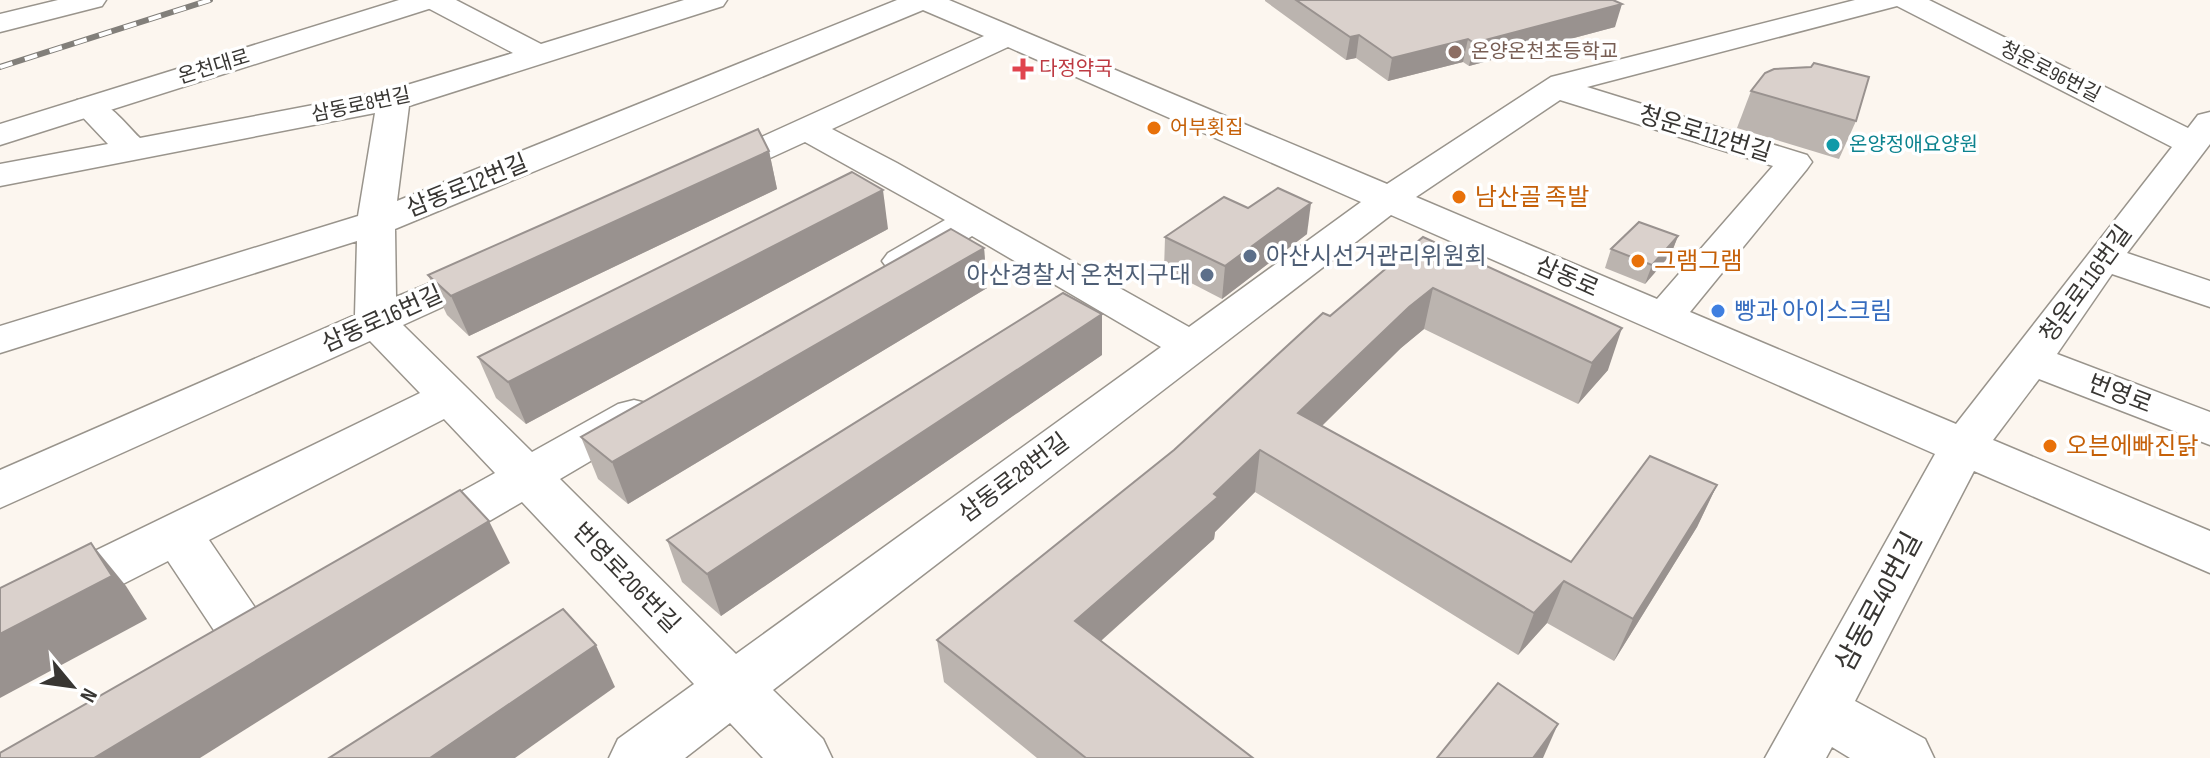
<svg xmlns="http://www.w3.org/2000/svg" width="2210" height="758" viewBox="0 0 2210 758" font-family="'Sofia Sans Condensed','Noto Sans KR',sans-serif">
<rect width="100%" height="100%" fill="#fcf6ef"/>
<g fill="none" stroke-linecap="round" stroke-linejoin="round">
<defs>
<g id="minor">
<path d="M58,0H106L102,6L0,32V14Z"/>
<path d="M420,0H456L541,44L684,0H727L723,6L409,106L397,201L897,0H949L1387,184L1551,77L1855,0H1929L2188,128L2198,115L2210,112V144L2127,253L2210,281V307L2112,274L2057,354L2210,412V445L2039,379L1993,440L2210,531V573L1974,471L1855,701L1925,739L1934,758H1850L1832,747L1826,758H1765L1935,454L1391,215L773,690L823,739L832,758H763L730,723L685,758H609L618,739L694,684L522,502L441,549L423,555L405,549L398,536L405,523L495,473L444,419L209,540L275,637L267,653L248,659L229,653L168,561L19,637L0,644V597L420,393L370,341L0,508V470L355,315L357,241L0,353V326L358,216L375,113L0,186V164L108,144L73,107L77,100C105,93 122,121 140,138L387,91L513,53L424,6ZM1897,6L2172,147L1956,424L1690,312L1807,169L1812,162L1807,155L1587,87ZM923,10L984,36L700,165L694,172L700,179L712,183L724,179L805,142L945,220L888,253L882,261L888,269C918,277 947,251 972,236L1161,347L736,654L560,479L650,426L657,415L650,404L634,400L618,404L532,452L403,325L506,278L512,270L506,262L492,258L396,297L395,229ZM1008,47L1361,202L1189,327L897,163L832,129ZM1560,100L1773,166L1657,299L1416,197Z"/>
</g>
<path id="major" d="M399,0H442L438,6L0,145V124Z"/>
</defs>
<use href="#minor" stroke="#99948c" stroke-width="3"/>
<use href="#major" stroke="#99948c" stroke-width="3"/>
<use href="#minor" fill="#fff" fill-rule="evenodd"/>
<use href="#major" fill="#fff" fill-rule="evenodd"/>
<defs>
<path id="rail" d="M0,67L210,0"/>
</defs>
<use href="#rail" stroke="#827f7a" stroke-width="6"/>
<use href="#rail" stroke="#fff" stroke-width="4" stroke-dasharray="13" stroke-linecap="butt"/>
</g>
<g fill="#bbb4af">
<path d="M1265,0H1613L1615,27L1469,66L1463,62L1388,81L1356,58L1346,60L1265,1Z"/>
<path d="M1751,91L1856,121L1839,159L1737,128Z"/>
<path d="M769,151L777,189L469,336L447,315L428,275Z"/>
<path d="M888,229L526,424L496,398L478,357Z"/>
<path d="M1307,234L1222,299L1164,269L1165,237Z"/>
<path d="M1678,236L1671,254L1645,284L1605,268L1611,249Z"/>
<path d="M1423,237L1608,370L1578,404L1424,329L1401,348L1322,426L1571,562L1717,485L1697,527L1614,661L1547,623L1518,655L1255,492L1215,532L1214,539L1101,641L1253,758H1037L944,682L937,640L1174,450Z"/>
<path d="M984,248L987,288L628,504L598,479L581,437Z"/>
<path d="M1102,355L721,616L682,582L667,540Z"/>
</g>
<g fill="#99928f">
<path d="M1622,4L1615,27L1469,66L1474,43Z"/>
<path d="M1359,35L1356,58L1346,60L1350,37Z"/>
<path d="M1468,39L1463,62L1388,81L1392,58Z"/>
<path d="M769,151L777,189L469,336L451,296Z"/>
<path d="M883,190L888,229L526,424L508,382Z"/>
<path d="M1311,203L1307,234L1222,299L1225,266Z"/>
<path d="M1678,236L1671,254L1645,284L1652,265Z"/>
<path d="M984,248L987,288L628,504L612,462Z"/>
<path d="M1433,288L1424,329L1401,348L1292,455L1298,413L1409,307Z"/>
<path d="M1102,314V355L721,616L707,574Z"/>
<path d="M1622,328L1608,370L1578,404L1592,363Z"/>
<path d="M1260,450L1255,492L1215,532L1214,539L1076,663L1075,621L1214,494Z"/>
<path d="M1717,485L1697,527L1614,661L1633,619Z"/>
<path d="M489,521L510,563L200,758H94Z"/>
<path d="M91,543L126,586L147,619L0,698V634Z"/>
<path d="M1564,581L1547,623L1518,655L1534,613Z"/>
<path d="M596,645L615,687L515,758H430Z"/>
<path d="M1558,724L1543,758H1533Z"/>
</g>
<g fill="#dad1cc" stroke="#99928f" stroke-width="2">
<path d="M1296,0H1613L1622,4L1474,43L1468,39L1392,58L1359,35L1350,37Z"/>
<path d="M1814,63L1869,77L1856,121L1751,91L1765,73L1774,69L1811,67Z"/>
<path d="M758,129L769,151L451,296L428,275Z"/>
<path d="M852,172L883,190L508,382L478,357Z"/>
<path d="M1278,188L1311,203L1225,266L1165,237L1224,197L1248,208Z"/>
<path d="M1639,222L1678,236L1652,265L1611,249Z"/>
<path d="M951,229L984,248L612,462L581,437Z"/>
<path d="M1423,237L1622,328L1592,363L1433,288L1409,307L1298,413L1571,562L1650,456L1717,485L1633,619L1564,581L1534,613L1260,450L1214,494L1218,497L1075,621L1253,758H1086L937,640L1174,450L1323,313L1330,316Z"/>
<path d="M1063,293L1102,314L707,574L667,540Z"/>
<path d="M460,490L489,521L94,758H0V753Z"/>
<path d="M91,543L112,576L0,634V588Z"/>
<path d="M563,609L596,645L430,758H329Z"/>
<path d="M1498,683L1558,724L1533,758H1437Z"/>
</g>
<circle fill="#8d6e63" stroke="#fff" stroke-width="3" cx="1455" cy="52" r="8"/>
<path fill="#e0444e" stroke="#fff" stroke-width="3" d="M1019 57h8v8h8v8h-8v8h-8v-8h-8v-8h8z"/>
<g fill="#e8710a" stroke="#fff" stroke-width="3">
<circle cx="1154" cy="128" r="8"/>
<circle cx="1459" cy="197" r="8"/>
<circle cx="1638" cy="261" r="8"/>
<circle cx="2050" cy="446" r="8"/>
</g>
<circle fill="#0f9aa8" stroke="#fff" stroke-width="3" cx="1833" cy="145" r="8"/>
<g fill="#5c6f8a" stroke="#fff" stroke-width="3">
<circle cx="1250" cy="256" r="8"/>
<circle cx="1207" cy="275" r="8"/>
</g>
<circle fill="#3f7fe0" stroke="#fff" stroke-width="3" cx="1718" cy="311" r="8"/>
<g text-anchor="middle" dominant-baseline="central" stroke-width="7" stroke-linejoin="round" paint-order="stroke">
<g font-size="20" fill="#785e54" stroke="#fff" text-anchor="start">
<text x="1471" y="52">온양온천초등학교</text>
</g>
<g font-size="20" fill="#383633" stroke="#fff">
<text transform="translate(214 67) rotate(-17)">온천대로</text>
<text transform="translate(2050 72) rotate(27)">청운로96번길</text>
<text transform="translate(361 105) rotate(-12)">삼동로8번길</text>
</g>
<g font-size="20" fill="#be3a42" stroke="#fff" text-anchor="start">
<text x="1039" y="69">다정약국</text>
</g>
<g font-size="20" fill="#c56008" stroke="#fff" text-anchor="start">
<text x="1170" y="128">어부횟집</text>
</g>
<g font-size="20" fill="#0d838f" stroke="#fff" text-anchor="start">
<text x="1849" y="145">온양정애요양원</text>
</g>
<g font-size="24" fill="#383633" stroke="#fff">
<text transform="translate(1705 134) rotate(17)">청운로112번길</text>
<text transform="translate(467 186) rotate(-22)">삼동로12번길</text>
<text transform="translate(1567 277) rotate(24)">삼동로</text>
<text transform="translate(2086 284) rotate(-54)">청운로116번길</text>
<text transform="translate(382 319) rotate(-24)">삼동로16번길</text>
<text transform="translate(2120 394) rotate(21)">번영로</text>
<text transform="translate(1014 478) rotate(-37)">삼동로28번길</text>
<text transform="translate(626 578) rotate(46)">번영로206번길</text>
</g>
<g font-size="24" fill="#c56008" stroke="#fff" text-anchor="start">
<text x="1475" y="197">남산골 족발</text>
<text x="1654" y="261">그램그램</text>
<text x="2066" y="446">오븐에빠진닭</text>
</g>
<g font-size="24" fill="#4e5e75" stroke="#fff" text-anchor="start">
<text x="1266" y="256">아산시선거관리위원회</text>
<text x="1191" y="275" text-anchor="end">아산경찰서 온천지구대</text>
</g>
<g font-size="24" fill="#366cbe" stroke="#fff" text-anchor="start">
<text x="1734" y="311">빵과 아이스크림</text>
</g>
<g font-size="28" fill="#383633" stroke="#fff">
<text transform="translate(1879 602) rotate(-62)">삼동로40번길</text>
</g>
</g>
<g transform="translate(72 686) rotate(119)" stroke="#ffffff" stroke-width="6" paint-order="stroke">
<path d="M0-6L14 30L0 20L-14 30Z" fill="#383633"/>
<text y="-12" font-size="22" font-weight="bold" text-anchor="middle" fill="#383633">N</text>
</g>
</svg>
